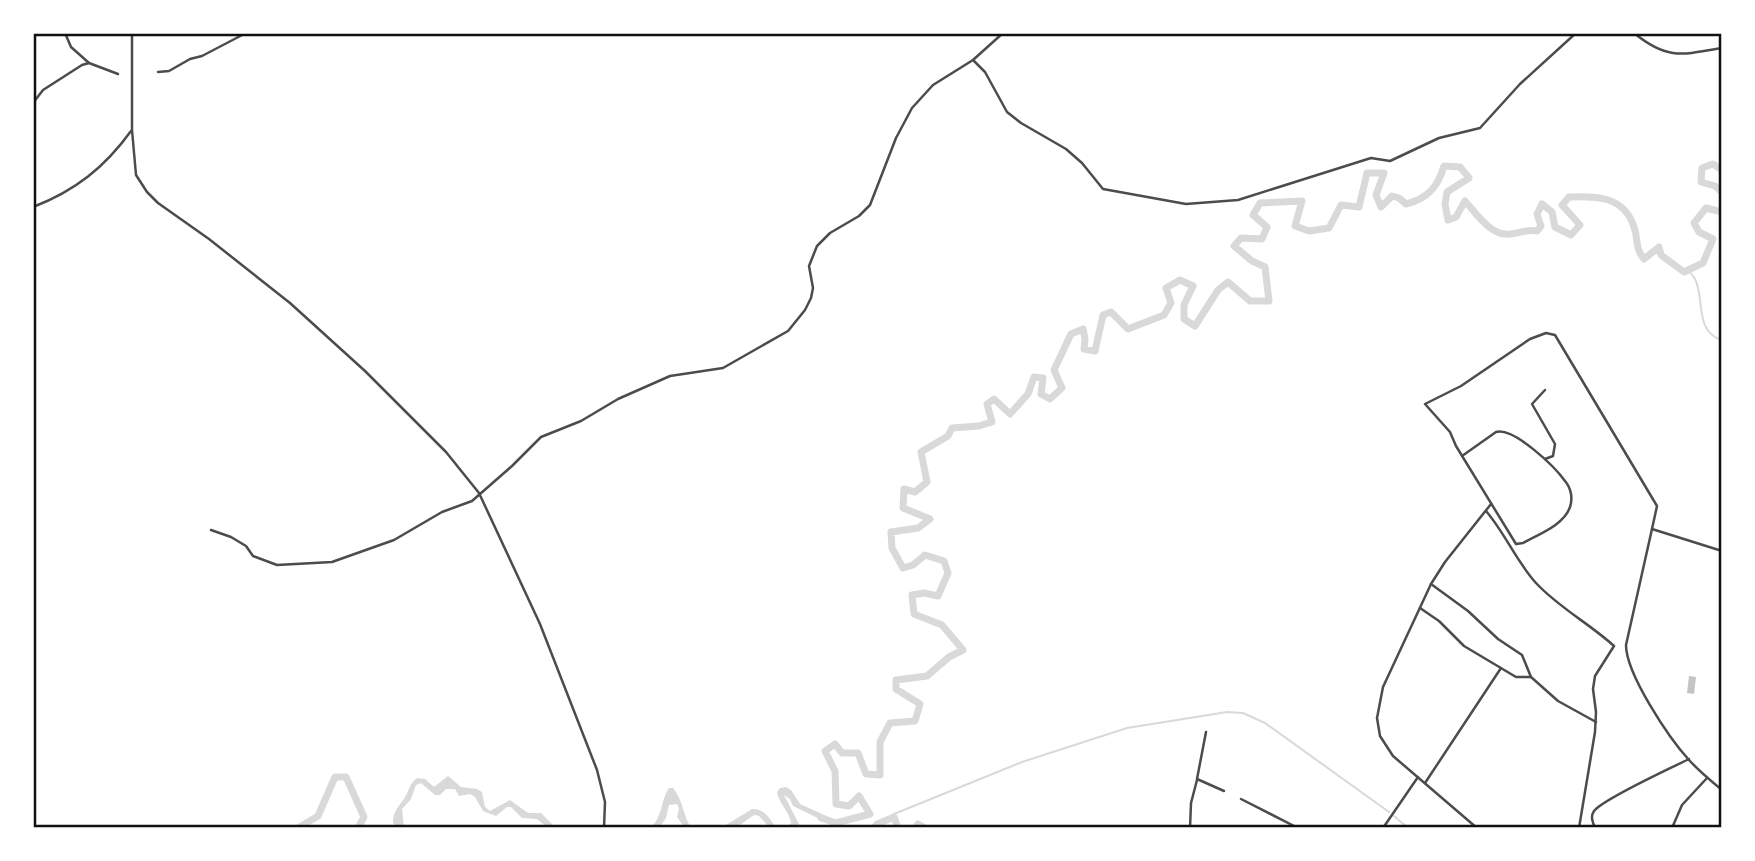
<svg xmlns="http://www.w3.org/2000/svg" width="1755" height="861" viewBox="0 0 1755 861" font-family="'Varela Round',sans-serif">
<rect width="100%" height="100%" fill="#fff"/>
<g fill="#d9d9d9">
<path d="M448,776L461,787L477,789L482,792L485,807L490,811L510,800L528,813H541L556,828H548L537,819L522,818L511,807H507L496,816L483,811L475,797L470,794L459,796L455,789H446L440,795H435L421,783L416,785L411,799L402,809L404,828H398L393,823C393,810 399,807 405,797C410,789 409,784 417,778L425,779L434,787Z"/>
<path d="M786,787L791,790L800,804L831,818L828,823L793,806L790,799L784,795L801,828H786L791,823C789,811 779,804 777,792L780,788Z"/>
<path d="M669,788H673C683,800 683,815 691,828H685L677,817L679,809L677,804L669,805L666,818L659,828H650C663,817 660,802 669,788Z"/>
<path d="M752,809C764,808 770,819 776,828H770L759,816L754,815L740,825L721,828Z"/>
</g>
<g fill="none" stroke-linecap="round" stroke-linejoin="round">
<g stroke="#d9d9d9" stroke-width="2">
<path d="M1688,270C1690,273 1694,276 1695,279C1705,298 1694,332 1722,340"/>
<path d="M1394,816L1408,828"/>
<path d="M894,817V814L1022,762L1127,728L1227,712L1243,713L1265,723L1389,812"/>
</g>
<g stroke="#d9d9d9" stroke-width="7">
<path d="M1722,170L1713,164L1702,168L1701,182L1715,186L1722,192"/>
<path d="M821,818L836,823L870,814L859,796L849,806L836,804L835,771L825,751L835,744L842,753H858L866,774L880,775V742L890,723L915,721L920,704L896,689V680L927,676L949,657L963,650L942,625L914,614L912,595L924,593L938,596L948,573L944,561L925,555L913,565L903,568L892,548L891,532L918,528L930,519L903,508L904,489L915,492L927,482L921,452L948,436L952,428L979,426L992,422L987,404L994,399L1010,414L1028,394L1034,377L1043,378L1041,394L1050,399L1062,388L1054,370L1071,334L1083,329L1085,339L1084,349L1095,351L1103,315L1111,312L1128,329L1164,315L1171,303L1166,288L1180,280L1193,286L1184,305V319L1195,326L1218,290L1228,282L1250,301H1269L1265,267L1252,261L1234,246L1241,238L1262,239L1267,227L1253,215L1260,203L1302,201L1295,226L1309,231L1329,228L1341,205L1359,207L1367,173H1384L1376,195L1381,207L1392,196L1399,198L1406,204C1427,199 1438,187 1444,166L1460,167L1469,178L1447,192L1445,204L1448,220L1456,217L1465,201C1476,213 1491,237 1510,234C1521,233 1526,229 1537,231L1541,226L1537,214L1542,204L1552,212L1555,227L1571,235L1580,225L1562,205L1569,197C1597,196 1624,196 1634,227C1639,241 1634,246 1644,259L1659,247L1661,255L1684,272L1703,263L1713,239L1699,232L1694,223L1706,208L1722,212"/>
<path d="M298,828L318,816L335,777H346L364,817L358,828"/>
<path d="M874,828L877,824L894,817L898,828"/>
<path d="M915,828L918,824L925,828"/>
</g>
</g>
<path fill="#c4c4c4" d="M1689,676L1696,677L1694,694L1687,693Z"/>
<g fill="none" stroke-linecap="round" stroke-linejoin="round">
<g stroke="#4c4c4c" stroke-width="2.5">
<path d="M65,33L71,47L89,63"/>
<path d="M1634,33C1667,60 1682,55 1722,48"/>
<path d="M973,60L985,72L1007,112L1021,123L1066,149L1082,163L1103,189L1186,204L1238,200L1371,158L1390,161L1439,138L1480,128L1520,84L1576,33"/>
<path d="M158,72L169,71L190,59L202,56L246,33"/>
<path d="M33,103L43,90L82,65L89,63L118,74"/>
<path d="M33,207C75,191 105,167 131,131"/>
<path d="M1545,390L1532,404L1555,444L1553,456L1545,459"/>
<path d="M1462,456L1496,432C1514,427 1555,467 1565,481C1571,488 1573,498 1570,507C1564,525 1539,534 1523,543L1516,544L1456,446L1450,432L1425,404L1461,386L1530,339L1546,333L1555,335L1657,506L1652,529"/>
<path d="M1486,511C1505,533 1516,561 1536,583C1558,607 1590,624 1614,646L1595,676L1593,689L1596,712L1595,732L1579,828"/>
<path d="M211,530L231,537L246,546L253,556L277,565L332,562L394,540L442,512L472,501L512,466L541,437L581,421L618,399L670,376L723,368L788,331L805,310L811,298L813,288L809,266L817,246L830,233L859,216L870,205L896,138L912,108L933,85L973,60L1003,33"/>
<path d="M1722,551L1652,529L1626,645C1626,674 1669,738 1689,760C1699,771 1711,781 1722,790"/>
<path d="M1431,584L1468,611L1498,639L1522,655L1531,677"/>
<path d="M1420,608L1439,621L1464,646L1516,677H1531L1558,701L1596,722"/>
<path d="M1206,732L1197,779L1224,791"/>
<path d="M1425,783L1501,668"/>
<path d="M1241,799L1298,828"/>
<path d="M949,827L951,828"/>
<path d="M1083,828H1094"/>
<path d="M1190,828L1191,803L1197,780"/>
<path d="M1383,828L1418,777"/>
<path d="M1477,828L1393,756L1380,736L1377,718L1383,687L1431,584L1445,562L1491,504"/>
<path d="M1595,828C1593,823 1590,817 1594,811C1603,799 1671,768 1689,759"/>
<path d="M1672,828L1682,805L1707,778"/>
</g>
<path stroke="#4c4c4c" stroke-width="2.5" d="M132,33V130L136,175L147,192L158,203L209,239L290,303L365,371L446,452L479,493L540,624L597,770L605,802L604,828"/>
</g>
<rect width="1755" height="861" fill="none" stroke="#ffffff" stroke-width="70"/>
<rect x="35" y="35" width="1685" height="791" fill="none" stroke="#111" stroke-width="2.5"/>
</svg>
